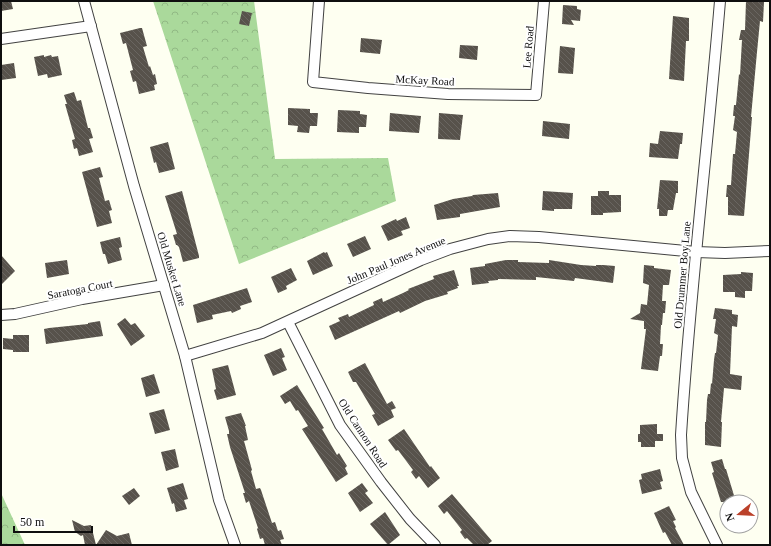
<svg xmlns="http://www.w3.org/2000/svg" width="771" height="546" viewBox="0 0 771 546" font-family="'Times New Roman',serif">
<defs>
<pattern id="forest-crowns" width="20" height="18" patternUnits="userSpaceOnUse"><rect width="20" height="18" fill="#aad99b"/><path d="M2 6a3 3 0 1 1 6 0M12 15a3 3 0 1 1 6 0" fill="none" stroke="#91b984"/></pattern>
<pattern id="building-back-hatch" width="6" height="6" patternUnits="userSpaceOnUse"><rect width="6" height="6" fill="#57524b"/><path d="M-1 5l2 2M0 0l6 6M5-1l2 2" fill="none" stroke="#6a6661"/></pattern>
</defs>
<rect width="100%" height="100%" fill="#fefff1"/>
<g fill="url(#forest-crowns)">
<path d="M153,1H254L275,159L388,158L396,201L239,264Z"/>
<path d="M1,493L25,545H1Z"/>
</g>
<g fill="url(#building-back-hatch)">
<path d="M1,1H11L13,9L1,11Z"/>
<path d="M746,1L764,2L763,22L760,21L757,52L751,117H752L744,216L728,215V197H726L727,185H731L733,154H735L737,132L733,130L735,116H733L734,105H736L739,74L740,75L742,40H739L741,30H745Z"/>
<path d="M563,5L577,6V9L581,10L580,21L571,20L574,25L562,24Z"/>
<path d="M242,11L252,13L249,26L239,24Z"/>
<path d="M673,16L689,18V41H686L684,81L669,79Z"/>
<path d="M140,28H142L147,46L143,47L149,67L150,66L153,75L155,74L157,84L154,85L155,90L139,94L136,81L133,82L130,71L133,70L126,43L123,44L120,33Z"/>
<path d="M361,38L382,40L380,54L360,52Z"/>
<path d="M460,45L478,46L477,60L459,58Z"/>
<path d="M560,46L575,48L573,74L558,73Z"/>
<path d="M44,55V57L51,55L52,57L58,56L62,75L48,78L47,74L38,76L34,57Z"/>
<path d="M14,63L16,78L1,80V65Z"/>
<path d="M74,92L77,101L81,100L88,128H90L93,138L89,139L93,152L79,156L77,148L74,149L72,140L75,139L65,104H67L64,95Z"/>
<path d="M288,108L310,109V113H318L317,126H310L309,133L297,132L298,126L288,125Z"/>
<path d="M338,110L360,111V114L367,115L366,127H359V133L337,132Z"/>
<path d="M390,113L421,116L419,133L389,131Z"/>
<path d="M439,113L463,115L460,140L438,139Z"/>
<path d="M543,121L570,124L569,139L542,136Z"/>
<path d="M660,131L683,133L682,144H680L678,159L649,157L650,143L658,144Z"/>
<path d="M168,142L175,169L159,173L156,162L154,163L150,147Z"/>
<path d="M100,167L103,177L99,178L105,201L109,200L112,210L109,211L112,223L97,227L82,172Z"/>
<path d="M660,180L678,181V193H676L673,210H668L667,216H659V209H657Z"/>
<path d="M182,191L199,256V258L183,262L179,247L177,245H176L173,235L177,234L165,196Z"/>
<path d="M543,191L573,193L572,209H554V211L542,210Z"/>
<path d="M598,191H609V195H621V212L603,213V215H591V196H598Z"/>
<path d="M498,193L500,207L460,214V217L437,220L434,205L453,199L472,196L473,195Z"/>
<path d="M406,217L410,228L401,231L403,235L388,241L381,226L396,219L397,221Z"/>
<path d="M365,236L371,249L353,257L347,244Z"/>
<path d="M120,237L122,247L119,248L122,260L108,264L105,254H103L100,242Z"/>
<path d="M324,252L325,253L327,252L333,266L313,275L307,261Z"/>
<path d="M1,255L15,271L1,285Z"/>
<path d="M67,260L69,274L47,278L45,263Z"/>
<path d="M506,260H518V262L549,263V260L581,265L596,266V265H603L615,266L613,283L575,278L574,281L536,277V280L498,279V280L488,281L489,283L472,285L470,268L485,266V264Z"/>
<path d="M644,265L654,266V268L671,270L669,285H663L662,301H666L665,313H663L662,325H661L660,344H663L662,356H660L658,371L641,369L646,329H644V321L630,319L640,313L641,304L647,305L649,285L643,283Z"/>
<path d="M291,268L297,280L286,286L287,289L278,293L271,277Z"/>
<path d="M454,270L459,286H457L458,288L447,292L448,294L425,301L400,313L399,311L335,340L329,326L340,321L338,318L348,314L349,317L374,305L373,302L382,298L383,302L403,293L409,290L408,289L434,279L433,276Z"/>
<path d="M741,272L753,273L752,291H745V298L735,297V292H723V275L741,274Z"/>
<path d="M247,288L252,302L240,306L241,309L232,313L231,311L212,315L213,319L197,323L193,305Z"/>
<path d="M715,308L732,310V314L738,315L737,327L732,326L730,374L742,376L741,390L724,388L721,422H722L721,447L705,445V422H706L707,400L708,394H710L711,383L712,384L714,360L715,353H716L718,335L714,333L716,319H713Z"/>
<path d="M125,318L131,325L135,323L145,336L131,346L117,324Z"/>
<path d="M100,321L103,336L46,344L44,329L49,328L88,324V323Z"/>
<path d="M13,335H29V352H13V350L3,349V338L13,339Z"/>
<path d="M281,348L285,357L282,358L287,370L273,376L264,355Z"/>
<path d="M365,363L387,404L392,401L396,408L391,410L394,417L378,426L372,415L375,414L356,382H353L348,372Z"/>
<path d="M228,365L236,395L217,400L214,390L216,389L212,369Z"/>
<path d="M154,374L160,393L146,397L141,378Z"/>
<path d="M297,385L324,428L322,429L337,455L339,453L347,466L345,468L348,474L336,482L302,429L308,426L298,410L296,411L290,401L285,404L280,396Z"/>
<path d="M164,409L170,430L155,434L149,413Z"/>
<path d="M241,413L246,426H245L248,440L244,441L252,470L251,471L256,489L260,488L261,490L272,523L275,522L278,531L281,530L284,539L280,540L282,545H265L263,538L260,539L257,529L258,528L249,501L246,503L243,493H245L230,447L227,434H229V431L225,417Z"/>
<path d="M657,424V434H663V441H655V447H641V442H638V434H640V425Z"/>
<path d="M404,429L430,467L431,466L440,478L428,488L419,476L416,479L411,472L413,470L398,450L396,451L388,440Z"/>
<path d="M175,449L179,467L166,471L161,452Z"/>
<path d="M722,459L725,469H726L736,502H721L720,499L712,473L714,472L711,462Z"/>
<path d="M660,469L663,481L660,482L662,489L642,494L639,480L642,479L641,474Z"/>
<path d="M183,483L188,499L184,500L187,509L176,512L174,503L172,504L167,488Z"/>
<path d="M362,483L368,491L365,493L373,503L360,512L348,493Z"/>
<path d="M134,488L140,496L129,505L122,496Z"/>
<path d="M452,494L492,541L487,545H474L467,538L465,539L460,532L462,530L447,511L444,514L438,506Z"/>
<path d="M669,506L676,520L673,521L676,527L675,528L684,545H672L665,532L663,533L654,513Z"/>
<path d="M385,512L400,535L388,545L370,524Z"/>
<path d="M72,520L84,526L91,525L96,545H85L83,535L81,536L75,532Z"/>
<path d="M106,530L117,536L129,533L132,545H96Z"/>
</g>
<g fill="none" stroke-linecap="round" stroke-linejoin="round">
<defs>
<g id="minor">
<path d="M84,1L134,186L185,356L219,500L235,545"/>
<path d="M319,1L313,82L368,88L448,94L536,95L544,1"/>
<path d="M1,39L91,26"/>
<path d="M1,315L15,314L82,299L164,285"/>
<path d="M288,322L340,425L381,482L410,519L435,545"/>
<path d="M185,356L262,333L421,260L450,249L488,239L510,236L539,237L696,252L725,253L770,251"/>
<path d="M717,545L691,492L682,458L681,435C690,290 708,146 720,1"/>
</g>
</defs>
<use href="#minor" stroke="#424242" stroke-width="12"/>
<use href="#minor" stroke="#fff" stroke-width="10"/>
</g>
<g text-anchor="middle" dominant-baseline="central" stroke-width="4" stroke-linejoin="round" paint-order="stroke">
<g font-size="11" fill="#0f0f0f" stroke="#fff">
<text transform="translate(528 47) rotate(-85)">Lee Road</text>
<text transform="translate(425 80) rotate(3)">McKay Road</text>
<text transform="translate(396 260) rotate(-23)">John Paul Jones Avenue</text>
<text transform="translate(172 269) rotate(73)">Old Musket Lane</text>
<text transform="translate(682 275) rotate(-85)">Old Drummer Boy Lane</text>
<text transform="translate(80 289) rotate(-11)">Saratoga Court</text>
<text transform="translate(363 433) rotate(57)">Old Cannon Road</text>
</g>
</g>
<rect width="771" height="546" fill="none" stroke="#0f0f0f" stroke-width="4"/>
<g transform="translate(739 514) rotate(252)"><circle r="19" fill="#ffffff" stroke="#9f9f9f"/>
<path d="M0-3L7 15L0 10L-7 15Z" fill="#bb412a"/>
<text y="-6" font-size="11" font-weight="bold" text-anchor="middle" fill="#0f0f0f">N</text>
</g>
<path d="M14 526v6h78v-6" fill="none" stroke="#0f0f0f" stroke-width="2"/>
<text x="20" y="526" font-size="12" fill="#0f0f0f" stroke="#ffffff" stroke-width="3" paint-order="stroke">50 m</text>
</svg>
